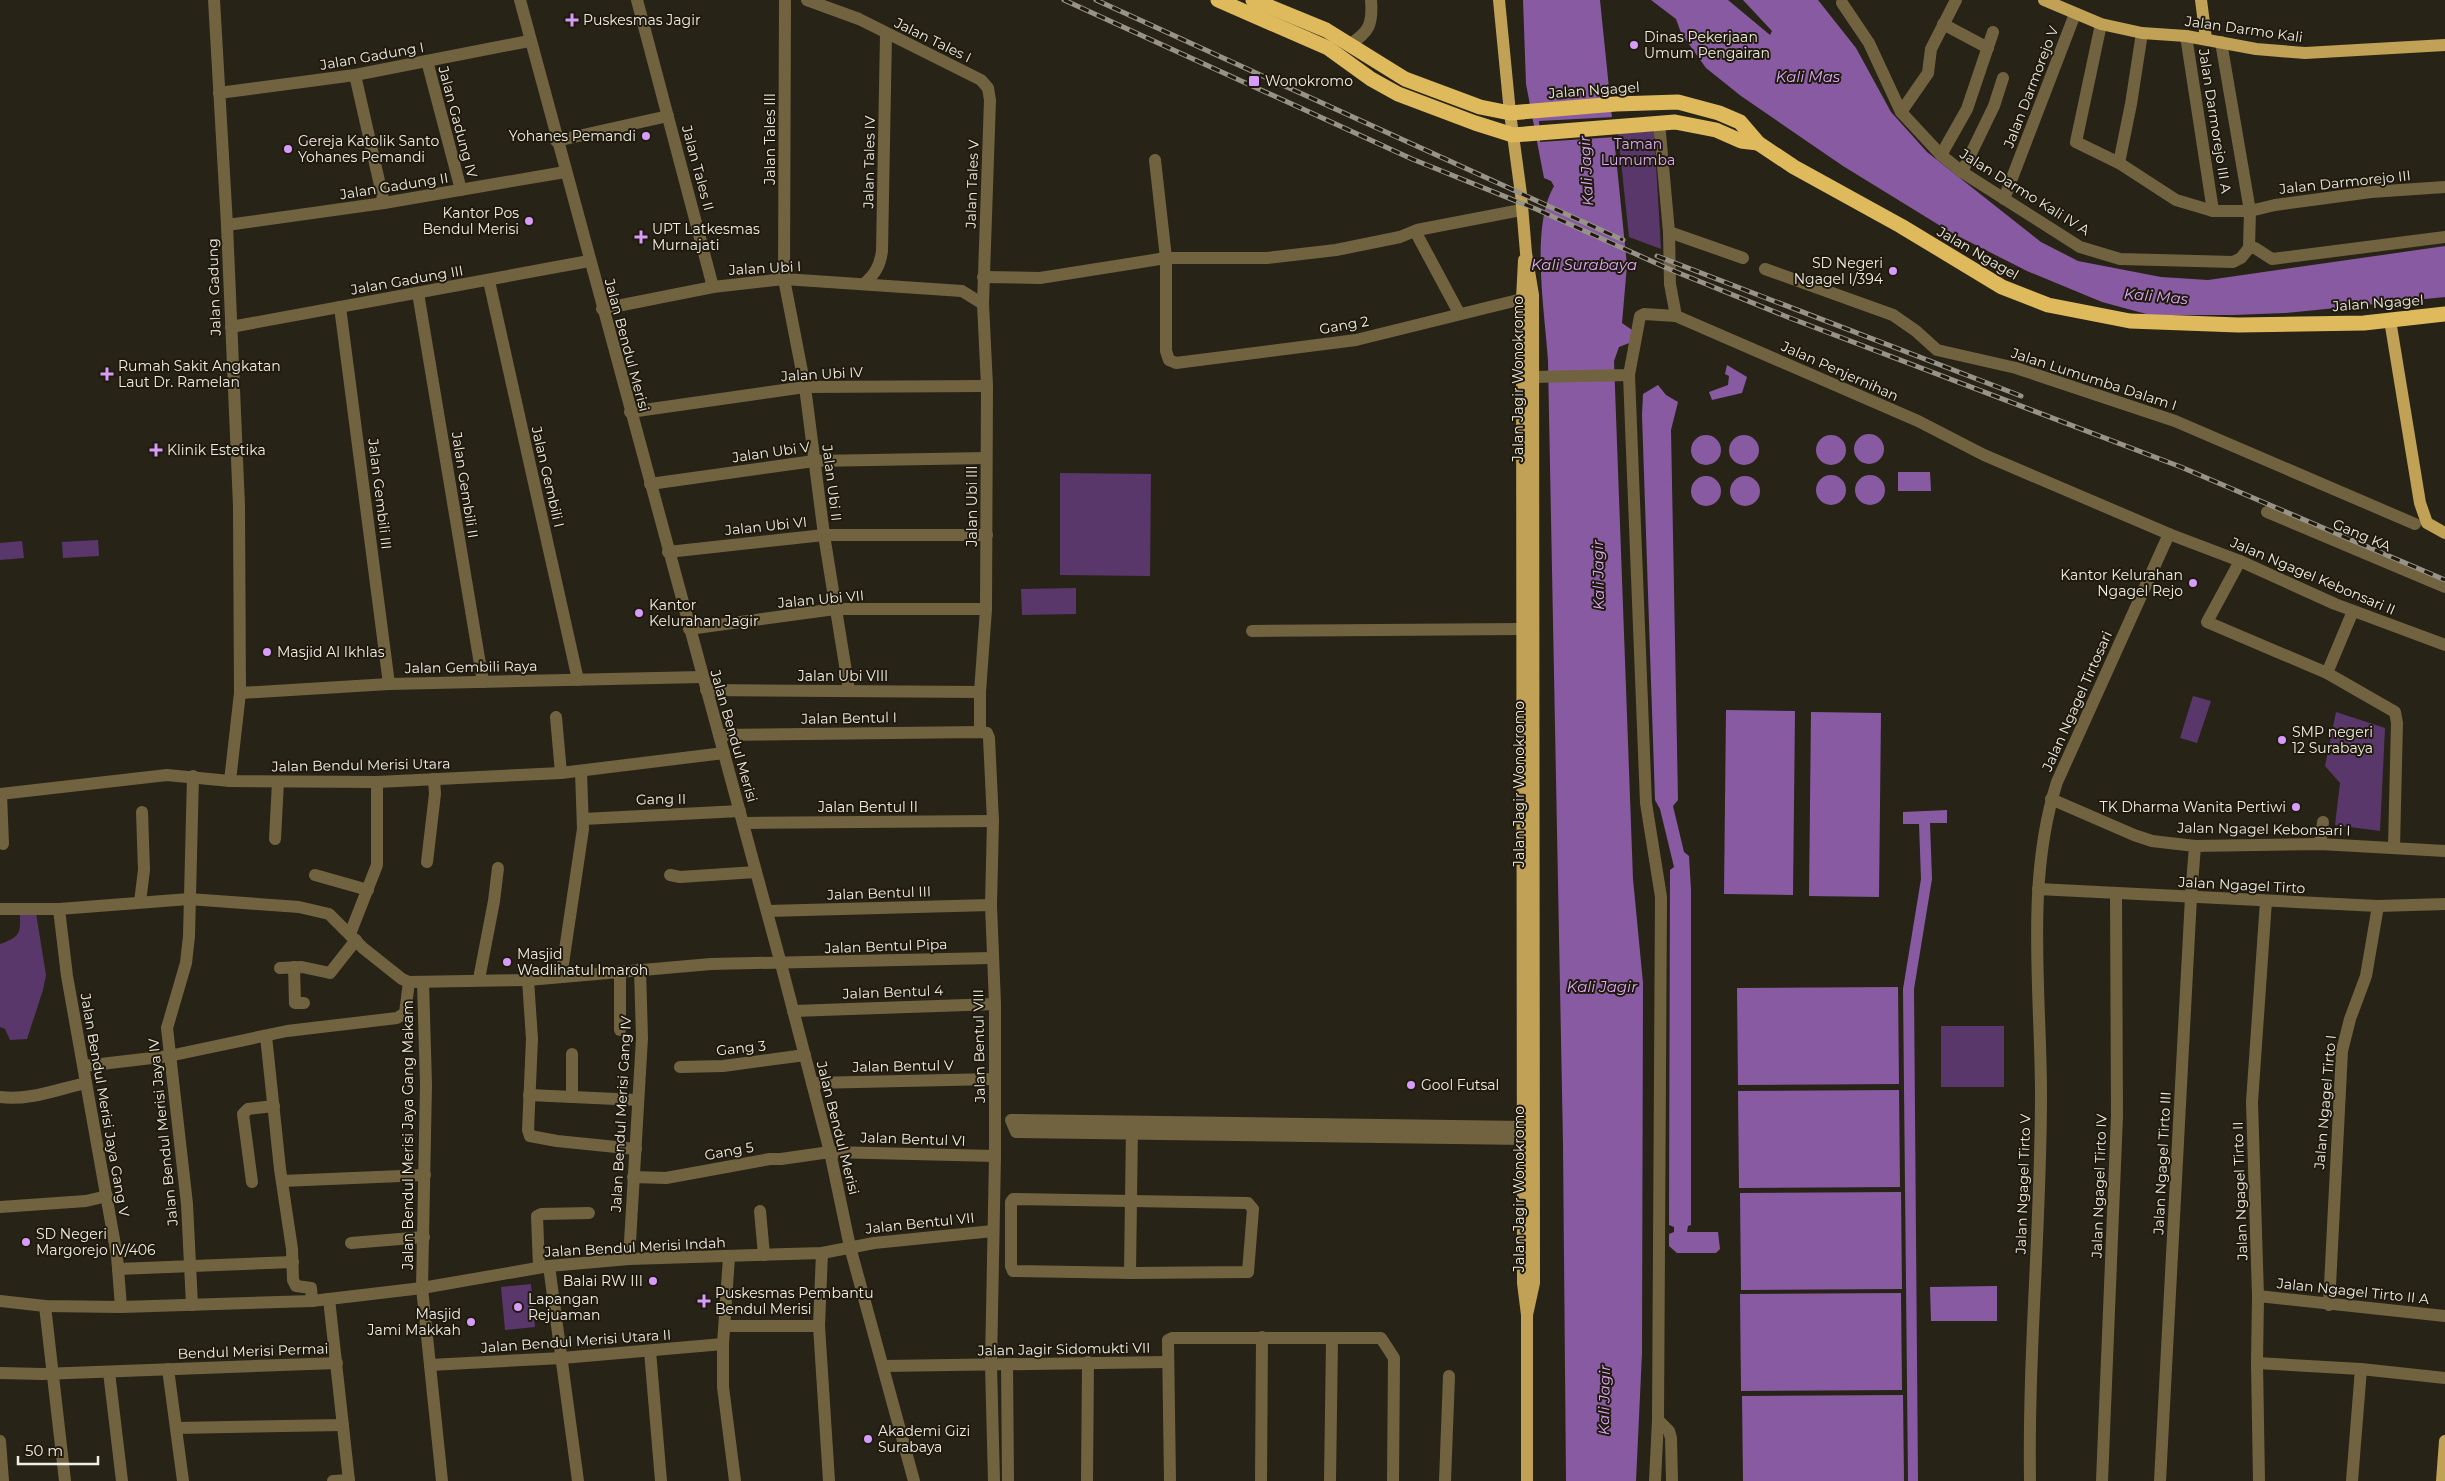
<svg xmlns="http://www.w3.org/2000/svg" width="2445" height="1481" viewBox="0 0 2445 1481" font-family="Montserrat,sans-serif">
<rect width="100%" height="100%" fill="#282317"/>
<g fill="#59376b">
<path d="M1654,131L1661,249L1629,237L1618,133Z"/>
<path d="M1060,473L1151,474L1150,576L1060,575Z"/>
<path d="M98,540L99,556L63,558L62,542Z"/>
<path d="M22,541L24,558L0,560V543Z"/>
<path d="M1076,588V614L1022,615L1021,589Z"/>
<path d="M2193,696L2211,701L2197,743L2180,738Z"/>
<path d="M2336,712L2385,728L2380,831L2335,825L2340,783L2325,766Z"/>
<path d="M20,911L36,913L46,975L43,990L27,1039L10,1040L5,1029L0,1027V944C22,936 20,933 20,911Z"/>
<rect x="1941" y="1026" width="63" height="61"/>
<path d="M531,1284L535,1327L505,1330L501,1287Z"/>
</g>
<g fill="#885aa2">
<path d="M1523,0H1600L1627,265L1622,323L1632,330V342L1619,347L1614,361L1633,879L1643,983L1642,1353L1636,1481H1566L1563,1144L1548,361C1545,312 1530,227 1554,186L1551,181L1544,178L1526,84Z"/>
<path d="M1651,0H1728L1770,35L1772,31L1743,0H1818L1856,48L1891,112L1927,152L2041,242L2078,261L2161,277L2208,280L2445,246V297L2285,313L2233,315H2150L2102,302L2027,271L1952,233L1843,166L1741,96L1706,68L1681,33L1676,19Z"/>
<path d="M1727,365L1747,377L1742,393L1712,400L1709,392L1728,385L1729,376L1725,374Z"/>
<path d="M1658,385L1666,395L1678,402L1671,430L1678,800L1673,806L1684,852L1689,856L1691,890V1225L1688,1226L1687,1232H1718L1720,1249L1716,1253H1677L1669,1246V1234L1674,1232V1227L1669,1225L1670,870L1674,867L1660,809L1655,800L1642,415L1643,394Z"/>
<circle cx="1869" cy="449" r="15"/>
<circle cx="1706" cy="450" r="15"/>
<circle cx="1831" cy="450" r="15"/>
<circle cx="1744" cy="450" r="15"/>
<path d="M1898,472H1930L1931,491H1898Z"/>
<circle cx="1831" cy="490" r="15"/>
<circle cx="1870" cy="490" r="15"/>
<circle cx="1745" cy="491" r="15"/>
<circle cx="1706" cy="491" r="15"/>
<path d="M1726,710L1795,711L1793,895L1724,894Z"/>
<path d="M1811,712L1881,713L1879,897L1809,896Z"/>
<path d="M1947,810V823H1930L1932,879L1914,989L1918,1481H1908L1903,989L1921,879L1919,824H1903V812Z"/>
<path d="M1898,987L1899,1084L1738,1085L1737,988Z"/>
<path d="M1899,1090L1900,1187L1739,1188L1738,1091Z"/>
<path d="M1901,1192L1902,1289L1741,1290L1740,1193Z"/>
<path d="M1997,1286V1321H1931L1930,1287Z"/>
<path d="M1901,1293L1902,1390L1741,1391L1740,1294Z"/>
<path d="M1903,1395L1904,1481H1743L1742,1396Z"/>
</g>
<path fill="#282317" d="M1614,117L1616,137L1540,142L1539,121Z"/>
<g fill="none" stroke-linecap="round" stroke-linejoin="round">
<g stroke="#716340" stroke-width="12">
<path d="M214,0L227,225L239,506L240,693L230,781"/>
<path d="M520,0L781,964L830,1152L850,1247L914,1481"/>
<path d="M637,0L713,287"/>
<path d="M785,0L784,279L805,387L824,535L849,690"/>
<path d="M807,0L859,19L981,80L988,88L990,100L983,304L987,386L986,609L980,692V732"/>
<path d="M1842,3L1869,43L1901,112L1941,155L1962,172L2080,247L2120,259L2233,262L2241,258L2249,248H2255L2272,259L2445,237"/>
<path d="M1943,24L1988,48"/>
<path d="M2101,24L2076,142L2119,163L2176,200L2213,211H2250L2275,205L2371,192L2445,187"/>
<path d="M2186,36L2213,211"/>
<path d="M2221,42L2250,211L2249,248"/>
<path d="M1349,45C1369,32 1373,25 1371,0"/>
<path d="M427,61L461,190"/>
<path d="M355,75L384,203"/>
<path d="M219,93L355,75L529,41"/>
<path d="M1901,112L1928,73L1931,49L1956,0"/>
<path d="M1659,122L1669,232L1670,284L1676,316"/>
<path d="M556,141L668,116"/>
<path d="M1941,155L1967,109L1993,32"/>
<path d="M1155,160L1166,258V351L1169,360L1176,363L1356,340L1522,299"/>
<path d="M2119,163L2131,104L2142,33"/>
<path d="M1962,172L1994,106L2003,78"/>
<path d="M2004,199L2075,14"/>
<path d="M227,225L384,203L565,172"/>
<path d="M1415,231L1459,313"/>
<path d="M1669,232L1743,258"/>
<path d="M1765,269L1893,315L1916,331L1937,350L2016,368L2175,421L2415,524"/>
<path d="M983,277L1040,278L1166,258H1267L1336,250L1400,237L1417,230L1521,210"/>
<path d="M489,281L578,680"/>
<path d="M864,284C875,274 880,266 882,251L886,34"/>
<path d="M418,293L483,682"/>
<path d="M340,307L389,684"/>
<path d="M602,309L713,287L784,279L962,291L983,304"/>
<path d="M231,327L589,261"/>
<path d="M1629,375L1646,803L1661,897L1658,1420L1669,1431L1671,1438L1672,1481"/>
<path d="M1533,377L1629,375L1640,316L1644,314L1676,316L1918,421L1984,455L2169,534L2240,561L2335,604L2445,645"/>
<path d="M630,412L805,387L987,386"/>
<path d="M650,484L814,461L986,458"/>
<path d="M2267,512L2445,587"/>
<path d="M668,552L824,535H987"/>
<path d="M2240,561L2207,622L2327,673L2395,712L2397,723L2394,847"/>
<path d="M689,629L835,609H986"/>
<path d="M1252,631L1522,629"/>
<path d="M2327,673L2353,611"/>
<path d="M706,690L980,692"/>
<path d="M240,693L389,684L702,677"/>
<path d="M556,717L561,773"/>
<path d="M719,735L980,732L987,733L989,738L993,821L991,905L995,1004V1156L991,1365L994,1481"/>
<path d="M0,794L167,775L230,781L377,782L561,773L724,753"/>
<path d="M1,794L3,844"/>
<path d="M2051,799L2134,835L2152,841L2195,846L2320,844L2445,851"/>
<path d="M583,819L740,811"/>
<path d="M743,823L993,821"/>
<path d="M275,839L278,782"/>
<path d="M2320,844L2323,822"/>
<path d="M427,862L435,794L434,779"/>
<path d="M315,875L368,890"/>
<path d="M670,875L680,877L756,872"/>
<path d="M2038,889L2378,906L2445,904"/>
<path d="M140,902L144,870L142,812"/>
<path d="M0,909H59L189,899L299,907L329,914L363,948L402,979L409,982L528,980L711,964L992,958"/>
<path d="M59,909L67,976L117,1256L121,1307"/>
<path d="M767,911L991,905"/>
<path d="M350,934L377,865V782"/>
<path d="M294,967L295,1003H304"/>
<path d="M280,968L302,967L330,973L356,940"/>
<path d="M620,971V1030"/>
<path d="M561,977L583,829L581,772"/>
<path d="M479,979L494,901L498,868"/>
<path d="M528,980L532,1039L528,1130L530,1136L557,1141L636,1149"/>
<path d="M423,982L426,1085L422,1288L442,1481"/>
<path d="M793,1011L995,1004"/>
<path d="M266,1036L280,1169L292,1249L293,1280L296,1286L311,1288L312,1301"/>
<path d="M84,1066L169,1056L287,1031L397,1018L405,1013L409,982"/>
<path d="M680,1067L723,1066L805,1055"/>
<path d="M812,1083L994,1079"/>
<path d="M529,1095L638,1100"/>
<path d="M0,1097C29,1101 58,1089 86,1083"/>
<path d="M572,1097V1054"/>
<path d="M1532,1127L1011,1120L1016,1132L1533,1139"/>
<path d="M633,1177L666,1178L770,1159H781L830,1152L995,1156"/>
<path d="M282,1181L425,1175"/>
<path d="M252,1182L243,1114L248,1109L274,1106"/>
<path d="M1013,1199L1248,1203L1253,1209L1248,1272L1134,1273L1013,1271L1011,1266V1202Z"/>
<path d="M0,1207L86,1201L107,1196"/>
<path d="M760,1211L764,1255"/>
<path d="M351,1243L424,1237"/>
<path d="M822,1253L819,1326L829,1481"/>
<path d="M729,1257L723,1344V1387L735,1481"/>
<path d="M629,1259L642,1038L640,969"/>
<path d="M549,1266L578,1481"/>
<path d="M539,1267L537,1216L541,1214L589,1213"/>
<path d="M118,1269L293,1262"/>
<path d="M1130,1273L1132,1126"/>
<path d="M2258,1296L2445,1316"/>
<path d="M329,1299L349,1481"/>
<path d="M0,1301L45,1306L121,1307L312,1301L422,1288L549,1266L629,1259L822,1253L874,1243L993,1231"/>
<path d="M192,1305L187,1204L167,1028L186,963L189,936L193,776"/>
<path d="M2329,1305L2342,1051L2350,1019L2366,976L2378,906"/>
<path d="M45,1306L65,1481"/>
<path d="M726,1326H819"/>
<path d="M650,1351L661,1481"/>
<path d="M2257,1363L2361,1369L2445,1378"/>
<path d="M1007,1364L1008,1481"/>
<path d="M430,1365L562,1358L723,1344"/>
<path d="M883,1366L1167,1362"/>
<path d="M168,1369L183,1481"/>
<path d="M109,1372L122,1481"/>
<path d="M0,1373L42,1374L337,1363"/>
<path d="M176,1428L343,1425"/>
<path d="M0,1441L3,1481"/>
<path d="M333,1481L349,1480"/>
<path d="M1087,1481L1088,1362"/>
<path d="M1170,1481L1168,1340L1172,1338H1381L1394,1358L1393,1481"/>
<path d="M1261,1481L1262,1337"/>
<path d="M1330,1481L1332,1339"/>
<path d="M1445,1481L1449,1376"/>
<path d="M1655,1481L1658,1420"/>
<path d="M2030,1481C2028,1352 2041,1224 2041,1095C2041,993 2025,881 2057,782L2169,534"/>
<path d="M2102,1481L2117,1116L2116,893"/>
<path d="M2160,1481L2191,897L2195,846"/>
<path d="M2259,1481L2257,1363L2258,1296L2252,1102L2266,901"/>
<path d="M2352,1481L2361,1369"/>
</g>
<g stroke="#c0a155" stroke-width="12">
<path d="M1499,0L1510,113L1521,194L1526,253L1533,295L1534,1283L1527,1315"/>
<path d="M2044,0L2101,24L2142,33L2186,36L2256,49L2305,53L2445,45"/>
<path d="M2201,0L2206,39"/>
<path d="M1524,260L1522,299L1523,1283L1527,1315V1481"/>
<path d="M2390,320L2420,503L2427,523L2445,533"/>
<path d="M2442,1481L2445,1441"/>
</g>
<g stroke="#dfba5c" stroke-width="15">
<path d="M1218,0L1328,48L1371,79L1398,94L1475,123L1513,135L1675,122L1716,130L1741,141L1758,143"/>
<path d="M1253,0L1326,30L1405,79L1480,107L1510,113L1616,104L1678,102L1719,113L1740,122L1758,143L1794,167L1901,226L2002,287L2048,305L2130,321L2238,325L2364,323L2445,314"/>
</g>
<defs>
<g id="rail">
<path d="M1064,0L1412,159L1536,209L1669,269L1790,318L2181,467L2445,580"/>
<path d="M1096,0L1623,240"/>
<path d="M1657,256L2021,396"/>
</g>
</defs>
<use href="#rail" stroke="#979389" stroke-width="5"/>
<use href="#rail" stroke="#1f1a0d" stroke-width="3" stroke-dasharray="9" stroke-linecap="butt"/>
</g>
<g fill="#d79bf9" stroke="#1f1a0d" stroke-width="2">
<path d="M569.5 12.5h5v5h5v5h-5v5h-5v-5h-5v-5h5z"/>
<circle cx="1634" cy="45" r="5"/>
<rect x="1248" y="75" width="12" height="12" rx="2.5"/>
<circle cx="646" cy="136" r="5"/>
<circle cx="288" cy="149" r="5"/>
<circle cx="529" cy="221" r="5"/>
<path d="M638.5 229.5h5v5h5v5h-5v5h-5v-5h-5v-5h5z"/>
<circle cx="1893" cy="271" r="5"/>
<path d="M104.5 366.5h5v5h5v5h-5v5h-5v-5h-5v-5h5z"/>
<path d="M153.5 442.5h5v5h5v5h-5v5h-5v-5h-5v-5h5z"/>
<circle cx="2193" cy="583" r="5"/>
<circle cx="639" cy="613" r="5"/>
<circle cx="267" cy="652" r="5"/>
<circle cx="2282" cy="740" r="5"/>
<circle cx="2296" cy="807" r="5"/>
<circle cx="507" cy="962" r="5"/>
<circle cx="1411" cy="1085" r="5"/>
<circle cx="26" cy="1242" r="5"/>
<circle cx="653" cy="1281" r="5"/>
<path d="M701.5 1293.5h5v5h5v5h-5v5h-5v-5h-5v-5h5z"/>
<circle cx="518" cy="1307" r="5"/>
<circle cx="471" cy="1322" r="5"/>
<circle cx="868" cy="1439" r="5"/>
</g>
<g text-anchor="middle" dominant-baseline="central" stroke-width="4" stroke-linejoin="round" paint-order="stroke">
<g font-size="14" fill="#f0ede4" stroke="#1f1a0d" text-anchor="start">
<text x="583" y="20">Puskesmas Jagir</text>
<text x="1644" y="37">Dinas Pekerjaan<tspan x="1644" dy="16">Umum Pengairan</tspan></text>
<text x="1265" y="81">Wonokromo</text>
<text x="636" y="136" text-anchor="end">Yohanes Pemandi</text>
<text x="298" y="141">Gereja Katolik Santo<tspan x="298" dy="16">Yohanes Pemandi</tspan></text>
<text x="519" y="213" text-anchor="end">Kantor Pos<tspan x="519" dy="16">Bendul Merisi</tspan></text>
<text x="652" y="229">UPT Latkesmas<tspan x="652" dy="16">Murnajati</tspan></text>
<text x="1883" y="263" text-anchor="end">SD Negeri<tspan x="1883" dy="16">Ngagel I/394</tspan></text>
<text x="118" y="366">Rumah Sakit Angkatan<tspan x="118" dy="16">Laut Dr. Ramelan</tspan></text>
<text x="167" y="450">Klinik Estetika</text>
<text x="2183" y="575" text-anchor="end">Kantor Kelurahan<tspan x="2183" dy="16">Ngagel Rejo</tspan></text>
<text x="649" y="605">Kantor<tspan x="649" dy="16">Kelurahan Jagir</tspan></text>
<text x="277" y="652">Masjid Al Ikhlas</text>
<text x="2292" y="732">SMP negeri<tspan x="2292" dy="16">12 Surabaya</tspan></text>
<text x="2286" y="807" text-anchor="end">TK Dharma Wanita Pertiwi</text>
<text x="517" y="954">Masjid<tspan x="517" dy="16">Wadlihatul Imaroh</tspan></text>
<text x="1421" y="1085">Gool Futsal</text>
<text x="36" y="1234">SD Negeri<tspan x="36" dy="16">Margorejo IV/406</tspan></text>
<text x="643" y="1281" text-anchor="end">Balai RW III</text>
<text x="715" y="1293">Puskesmas Pembantu<tspan x="715" dy="16">Bendul Merisi</tspan></text>
<text x="528" y="1299">Lapangan<tspan x="528" dy="16">Rejuaman</tspan></text>
<text x="461" y="1314" text-anchor="end">Masjid<tspan x="461" dy="16">Jami Makkah</tspan></text>
<text x="878" y="1431">Akademi Gizi<tspan x="878" dy="16">Surabaya</tspan></text>
</g>
<g font-size="14" fill="#f0ede4" stroke="#1f1a0d">
<text transform="translate(2244 29) rotate(8)">Jalan Darmo Kali</text>
<text transform="translate(933 40) rotate(26)">Jalan Tales I</text>
<text transform="translate(372 56) rotate(-10)">Jalan Gadung I</text>
<text transform="translate(2031 87) rotate(-69)">Jalan Darmorejo V</text>
<text transform="translate(1594 90) rotate(-4)">Jalan Ngagel</text>
<text transform="translate(2215 121) rotate(81)">Jalan Darmorejo III A</text>
<text transform="translate(458 122) rotate(75)">Jalan Gadung IV</text>
<text transform="translate(770 139) rotate(-90)">Jalan Tales III</text>
<text transform="translate(869 162) rotate(-89)">Jalan Tales IV</text>
<text transform="translate(698 168) rotate(75)">Jalan Tales II</text>
<text transform="translate(2345 182) rotate(-6)">Jalan Darmorejo III</text>
<text transform="translate(972 184) rotate(-88)">Jalan Tales V</text>
<text transform="translate(394 186) rotate(-9)">Jalan Gadung II</text>
<text transform="translate(2025 192) rotate(32)">Jalan Darmo Kali IV A</text>
<text transform="translate(1978 253) rotate(30)">Jalan Ngagel</text>
<text transform="translate(765 268) rotate(-3)">Jalan Ubi I</text>
<text transform="translate(407 280) rotate(-10)">Jalan Gadung III</text>
<text transform="translate(214 287) rotate(-92)">Jalan Gadung</text>
<text transform="translate(2378 303) rotate(-4)">Jalan Ngagel</text>
<text transform="translate(1344 325) rotate(-10)">Gang 2</text>
<text transform="translate(627 345) rotate(75)">Jalan Bendul Merisi</text>
<text transform="translate(1840 371) rotate(24)">Jalan Penjernihan</text>
<text transform="translate(822 374) rotate(-3)">Jalan Ubi IV</text>
<text transform="translate(1518 379) rotate(-90)">Jalan Jagir Wonokromo</text>
<text transform="translate(2094 379) rotate(18)">Jalan Lumumba Dalam I</text>
<text transform="translate(771 452) rotate(-8)">Jalan Ubi V</text>
<text transform="translate(548 477) rotate(77)">Jalan Gembili I</text>
<text transform="translate(832 483) rotate(83)">Jalan Ubi II</text>
<text transform="translate(465 485) rotate(81)">Jalan Gembili II</text>
<text transform="translate(380 494) rotate(83)">Jalan Gembili III</text>
<text transform="translate(972 506) rotate(-90)">Jalan Ubi III</text>
<text transform="translate(766 526) rotate(-6)">Jalan Ubi VI</text>
<text transform="translate(2362 535) rotate(23)">Gang KA</text>
<text transform="translate(2313 576) rotate(23)">Jalan Ngagel Kebonsari II</text>
<text transform="translate(821 599) rotate(-5)">Jalan Ubi VII</text>
<text transform="translate(471 667) rotate(-1)">Jalan Gembili Raya</text>
<text x="843" y="676">Jalan Ubi VIII</text>
<text transform="translate(2077 701) rotate(-66)">Jalan Ngagel Tirtosari</text>
<text transform="translate(849 718) rotate(-1)">Jalan Bentul I</text>
<text transform="translate(734 736) rotate(74)">Jalan Bendul Merisi</text>
<text transform="translate(361 765) rotate(-1)">Jalan Bendul Merisi Utara</text>
<text transform="translate(1519 784) rotate(-90)">Jalan Jagir Wonokromo</text>
<text transform="translate(661 799) rotate(-1)">Gang II</text>
<text x="868" y="807">Jalan Bentul II</text>
<text transform="translate(2264 829) rotate(1)">Jalan Ngagel Kebonsari I</text>
<text transform="translate(2242 885) rotate(3)">Jalan Ngagel Tirto</text>
<text transform="translate(879 893) rotate(-2)">Jalan Bentul III</text>
<text transform="translate(886 946) rotate(-2)">Jalan Bentul Pipa</text>
<text transform="translate(893 992) rotate(-2)">Jalan Bentul 4</text>
<text transform="translate(979 1046) rotate(-91)">Jalan Bentul VIII</text>
<text transform="translate(741 1048) rotate(-6)">Gang 3</text>
<text transform="translate(903 1066) rotate(-1)">Jalan Bentul V</text>
<text transform="translate(2325 1102) rotate(-85)">Jalan Ngagel Tirto I</text>
<text transform="translate(105 1105) rotate(80)">Jalan Bendul Merisi Jaya Gang V</text>
<text transform="translate(621 1114) rotate(-87)">Jalan Bendul Merisi Gang IV</text>
<text transform="translate(838 1128) rotate(76)">Jalan Bendul Merisi</text>
<text transform="translate(163 1132) rotate(-96)">Jalan Bendul Merisi Jaya IV</text>
<text transform="translate(408 1135) rotate(-90)">Jalan Bendul Merisi Jaya Gang Makam</text>
<text transform="translate(913 1139) rotate(2)">Jalan Bentul VI</text>
<text transform="translate(729 1151) rotate(-10)">Gang 5</text>
<text transform="translate(2162 1163) rotate(-87)">Jalan Ngagel Tirto III</text>
<text transform="translate(2023 1184) rotate(-88)">Jalan Ngagel Tirto V</text>
<text transform="translate(2099 1186) rotate(-88)">Jalan Ngagel Tirto IV</text>
<text transform="translate(1519 1189) rotate(-90)">Jalan Jagir Wonokromo</text>
<text transform="translate(2240 1191) rotate(-92)">Jalan Ngagel Tirto II</text>
<text transform="translate(920 1223) rotate(-6)">Jalan Bentul VII</text>
<text transform="translate(635 1247) rotate(-3)">Jalan Bendul Merisi Indah</text>
<text transform="translate(2353 1291) rotate(6)">Jalan Ngagel Tirto II A</text>
<text transform="translate(576 1341) rotate(-4)">Jalan Bendul Merisi Utara II</text>
<text transform="translate(1064 1349) rotate(-1)">Jalan Jagir Sidomukti VII</text>
<text transform="translate(253 1351) rotate(-2)">Bendul Merisi Permai</text>
</g>
<g font-size="14" fill="#dcaaf9" stroke="#1f1a0d">
<text x="1638" y="144">Taman<tspan x="1638" dy="16">Lumumba</tspan></text>
</g>
<g font-size="15" font-style="italic" fill="#ddabfa" stroke="#1f1a0d">
<text x="1808" y="76">Kali Mas</text>
<text transform="translate(1586 171) rotate(-93)">Kali Jagir</text>
<text x="1584" y="264">Kali Surabaya</text>
<text transform="translate(2156 296) rotate(5)">Kali Mas</text>
<text transform="translate(1598 575) rotate(-91)">Kali Jagir</text>
<text x="1602" y="986">Kali Jagir</text>
<text transform="translate(1604 1400) rotate(-89)">Kali Jagir</text>
</g>
</g>
<path d="M18 1456v8h80v-8" fill="none" stroke="#f0ede4" stroke-width="2.5"/>
<text x="25" y="1456" font-size="15" fill="#f0ede4" stroke="#1f1a0d" stroke-width="4" paint-order="stroke">50 m</text>
</svg>
